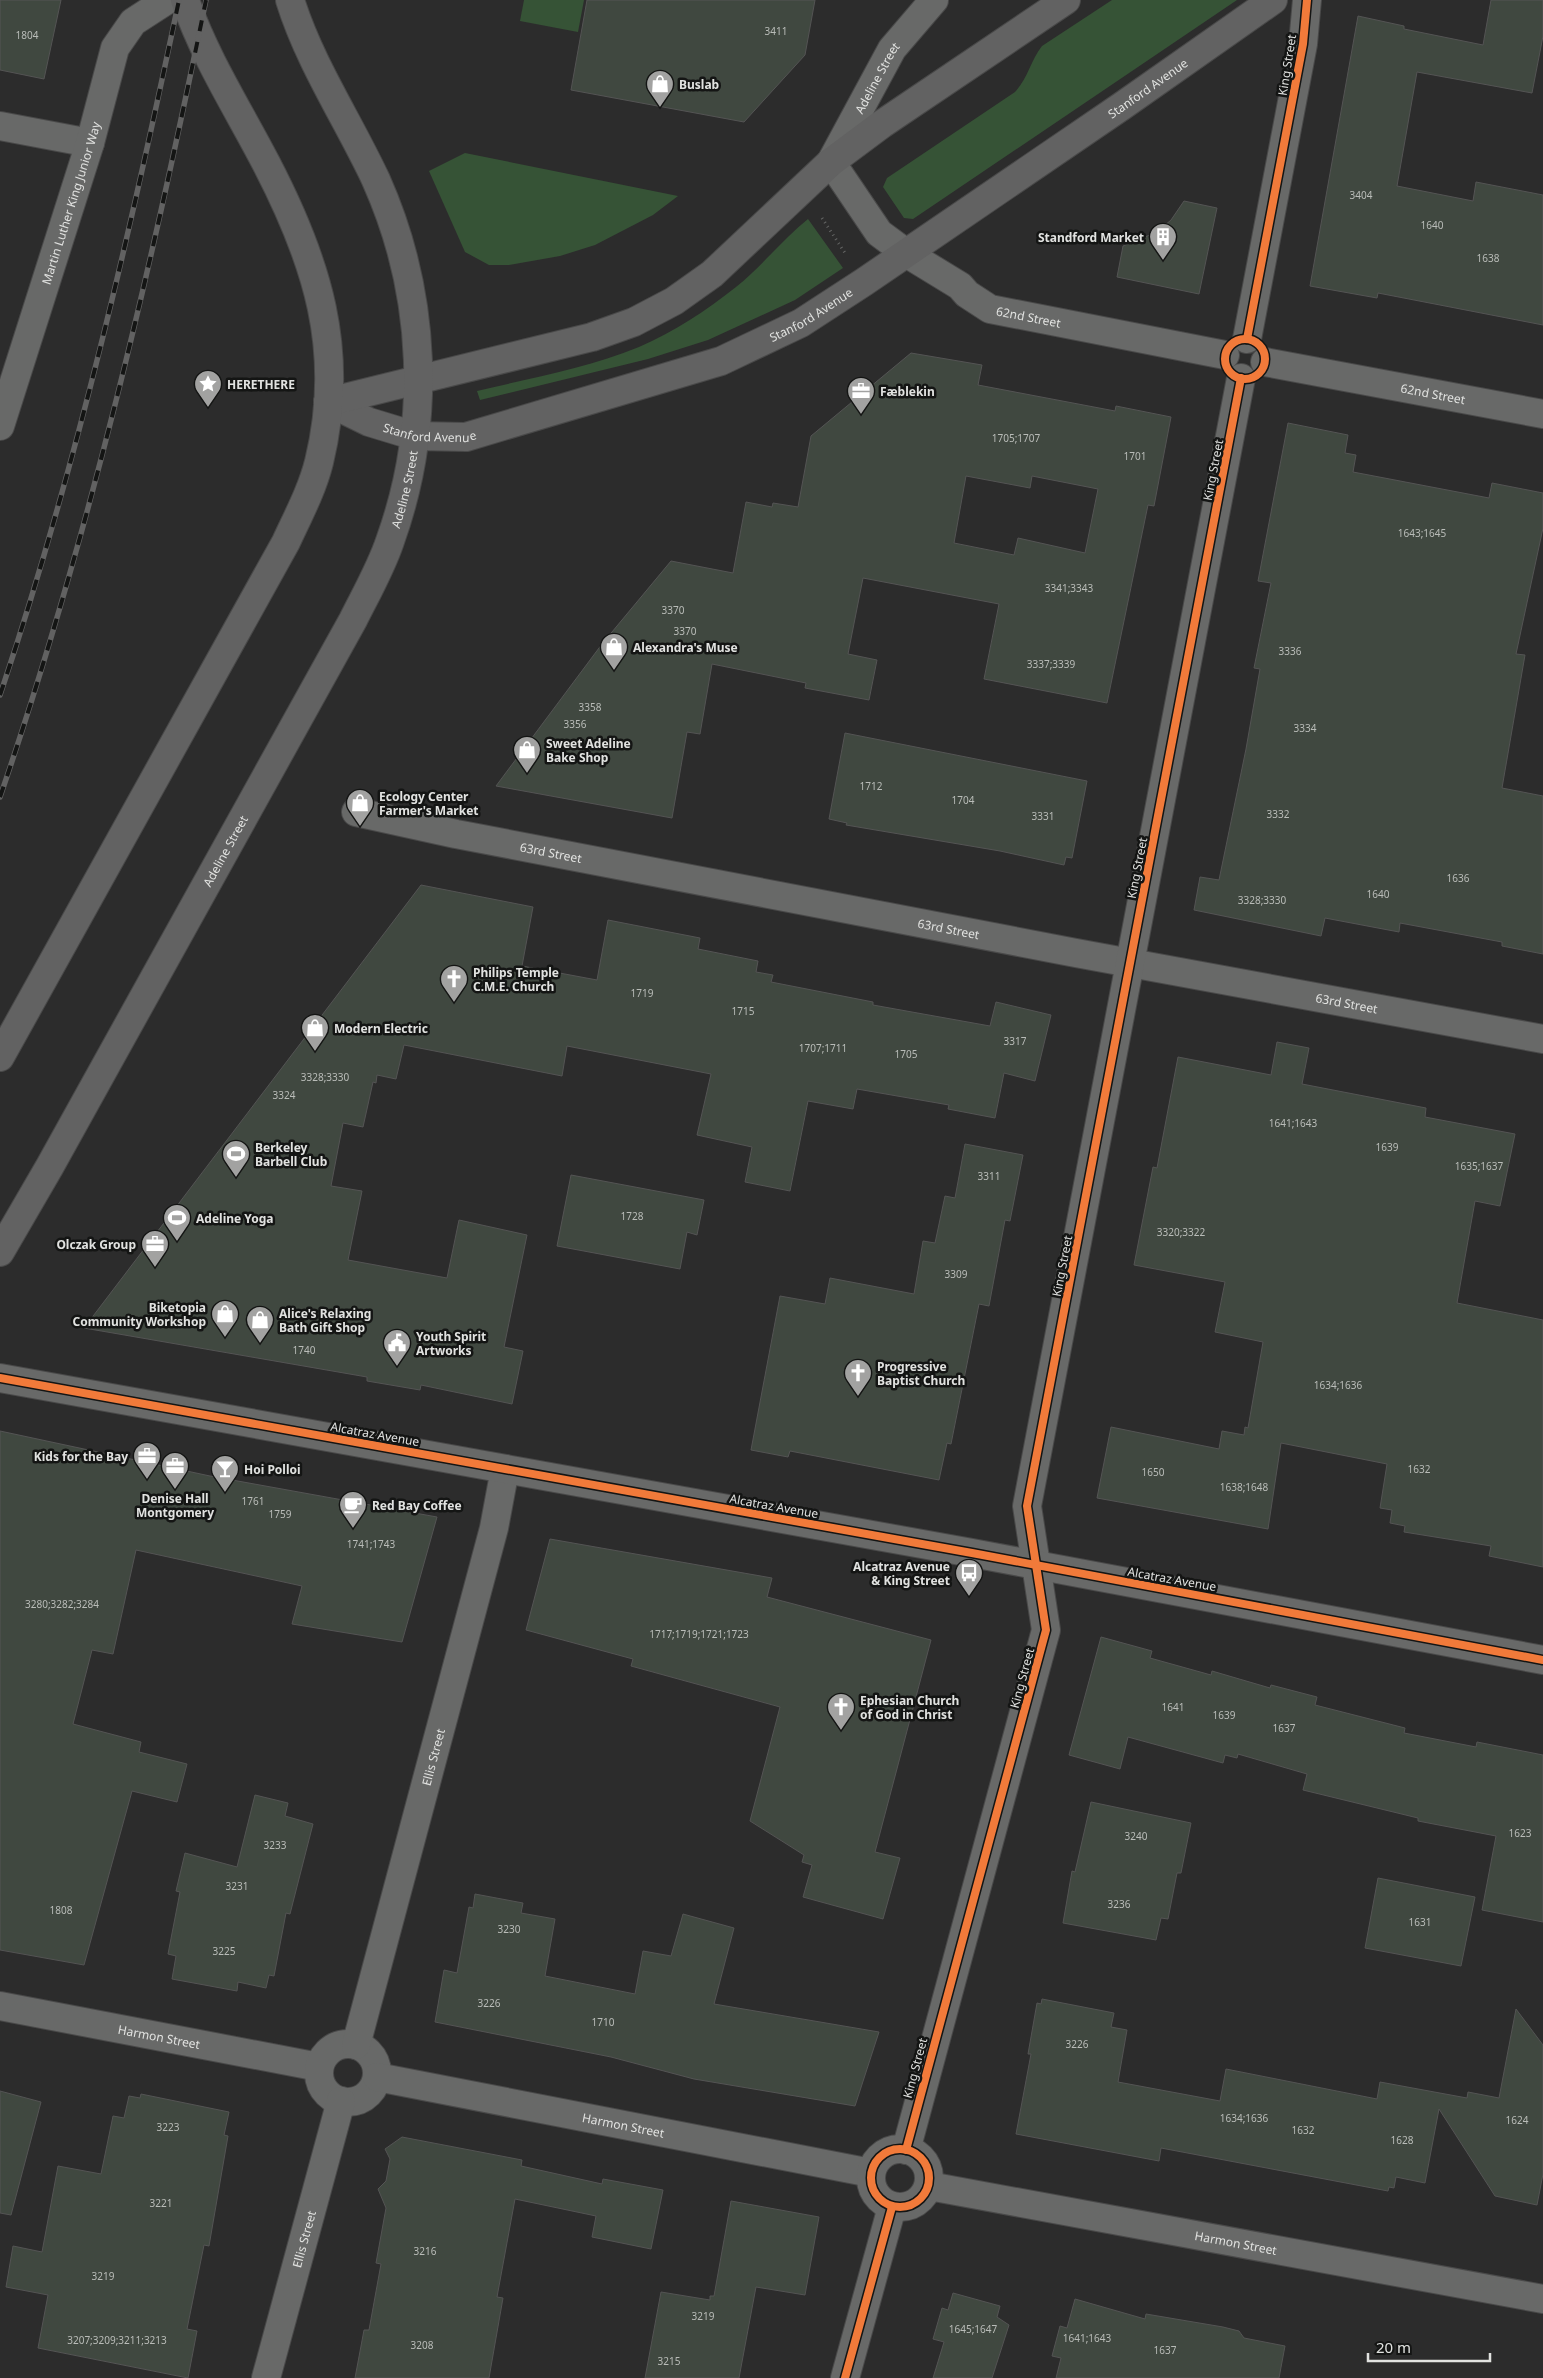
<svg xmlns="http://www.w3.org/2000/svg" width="1543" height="2378" viewBox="0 0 1543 2378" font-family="'Noto Sans',sans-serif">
<rect width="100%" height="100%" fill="#2c2c2c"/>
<g fill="#365336">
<path d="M524,0H584L578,32L520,21Z"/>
<path d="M1112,0H1237L913,219L904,218L883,187L887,178L1015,92C1028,78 1031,60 1042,46Z"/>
<path d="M465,153L678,196L653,215L595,245L560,256L509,265H489L465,252L429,171Z"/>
<path d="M808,219L843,268L795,300L708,340L648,359L480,400L477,391C531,378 588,368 639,347C674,332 707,310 736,287C762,266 782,240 808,219Z"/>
</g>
<g fill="#404840" stroke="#545454" fill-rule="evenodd">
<path d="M0,0H61L44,79L0,70Z"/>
<path d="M587,0H815L805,55L744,122L571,90Z"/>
<path d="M1491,0H1543V36L1532,93L1417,72L1397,186L1473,201L1476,182L1543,195V325L1378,293L1377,298L1310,286L1358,16L1404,26V29L1483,45Z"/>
<path d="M1184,201L1217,208L1199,294L1117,277L1123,246L1157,232L1171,220Z"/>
<path d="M911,353L982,365L978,385L1115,411L1116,406L1171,417L1154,506L1148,505L1107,703L984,679L999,604L863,578L848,654L877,660L869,700L805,688L806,683L712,664L700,734L687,732L672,818L496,786L602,644L671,561L733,573L746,502L772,507L773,503L798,507L811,436ZM966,476L1030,488L1032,476L1098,489L1085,553L1018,538L1014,555L954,543Z"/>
<path d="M1288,423L1348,435L1345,453L1356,455L1353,472L1489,498L1492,483L1543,493V528L1516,654L1525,655L1502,788L1543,796V954L1502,946V942L1400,923L1399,932L1325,918L1321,936L1194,910L1200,877L1219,880L1246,749L1260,669L1254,668L1271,583L1258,581Z"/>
<path d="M845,733L1087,781L1072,858L1066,857L1064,865L1000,851L846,825L847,823L829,819Z"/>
<path d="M421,885L533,907L522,966L597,980L608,920L700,938L698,949L758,961L756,972L773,975L771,982L873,1002V1005L990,1026L996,1002L1051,1015L1035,1081L1004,1073L995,1118L948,1109L949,1105L857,1089L853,1109L808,1101L790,1191L745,1182L752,1147L697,1135L711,1074L567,1046L562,1076L404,1045L396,1079L377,1075L376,1083L373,1082L363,1127L343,1123L331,1186L362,1191L348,1260L447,1278L459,1220L527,1235L504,1347L523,1351L512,1404L421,1385L420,1390L367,1381V1377L84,1328Z"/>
<path d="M1277,1042L1309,1048L1302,1084L1426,1108L1425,1117L1515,1134L1500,1206L1475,1201L1457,1303L1543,1320V1567L1489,1556L1491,1546L1404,1532L1405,1526L1390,1523L1392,1510L1380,1508L1387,1464L1281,1443L1268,1529L1097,1498L1111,1427L1219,1449L1222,1431L1244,1435L1245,1427L1248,1428L1263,1342L1215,1332L1225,1282L1134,1265L1153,1167L1157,1168L1178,1057L1271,1075Z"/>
<path d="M965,1144L1023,1155L1010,1221L1005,1220L989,1306L979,1304L951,1444L947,1443L939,1480L790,1451L788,1457L751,1450L780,1296L825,1304L830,1278L914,1294L923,1241L935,1243L945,1196L955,1198Z"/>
<path d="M571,1175L704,1200L697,1235L687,1232L680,1269L557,1246Z"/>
<path d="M0,1431L210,1476L437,1517L402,1642L292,1624L302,1586L136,1550L113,1654L92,1650L73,1724L141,1742L139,1752L187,1764L177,1802L132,1791L84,1965L0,1950Z"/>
<path d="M550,1539L772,1578L767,1597L931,1640L875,1852L900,1858L883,1919L803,1897L812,1865L802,1862L804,1855L750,1821L780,1707L631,1666L633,1659L526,1630Z"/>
<path d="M1101,1637L1152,1651L1150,1658L1211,1675L1212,1671L1270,1688L1271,1685L1317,1697L1315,1705L1405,1728L1404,1733L1476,1747L1477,1742L1543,1755V1922L1482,1910L1496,1836L1418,1821V1818L1303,1790L1307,1774L1238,1754L1237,1758L1225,1755L1223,1763L1128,1737L1120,1769L1069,1755Z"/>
<path d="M255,1795L288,1803L285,1816L313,1824L290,1914L286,1913L274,1976L269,1975L266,1988L238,1982L237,1991L172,1979L176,1956L168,1954L180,1892L176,1891L185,1853L237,1867Z"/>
<path d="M1091,1802L1191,1823L1181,1873H1177L1168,1919L1161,1918L1156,1940L1063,1923L1072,1871L1075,1872Z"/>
<path d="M1378,1878L1475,1897L1461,1966L1365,1948Z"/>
<path d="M475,1894L523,1903L521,1913L555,1919L545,1976L635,1994L643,1951L671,1956L683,1914L734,1928L714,2004L879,2032L855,2106L694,2079L611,2057L435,2022L444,1970L457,1973L469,1907L473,1908Z"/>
<path d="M1042,1999L1114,2013L1111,2027L1127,2030L1118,2082L1220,2101L1226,2069L1377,2099L1380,2082L1467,2098L1468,2092L1499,2098L1516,2009L1543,2045V2174L1537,2205L1495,2196L1439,2109L1425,2183L1396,2177L1394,2188L1389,2187L1388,2191L1161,2148L1159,2161L1016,2134L1031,2054H1028L1037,2003L1041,2004Z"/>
<path d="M0,2091L41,2102L11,2215L0,2213Z"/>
<path d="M141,2094L229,2112L224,2135L228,2136L209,2246L204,2245L187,2329L197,2331L188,2378L38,2348L48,2295L6,2287L13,2246L42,2252L58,2166L101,2174L113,2116L124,2118L129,2096L140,2098Z"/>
<path d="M402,2137L522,2160L521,2166L602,2184L603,2179L663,2190L651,2249L592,2237L596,2216L515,2199L497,2297L503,2298L489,2378H355L364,2330H369L381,2264L376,2263L386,2208L378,2189L386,2181L390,2159L385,2149Z"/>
<path d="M731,2201L819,2217L805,2295L756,2287L739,2378H645L661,2292L710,2300V2296H714Z"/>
<path d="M953,2293L1000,2306L997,2317L1009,2325L992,2378H933L944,2342L933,2339L942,2308L948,2310Z"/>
<path d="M1075,2299L1145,2319L1146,2314L1223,2327L1239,2331L1244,2338L1285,2346L1279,2378H1056L1061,2358L1052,2356L1060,2326L1067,2328Z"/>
</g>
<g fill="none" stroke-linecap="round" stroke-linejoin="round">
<defs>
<g id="minor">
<path d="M0,126L90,143"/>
<path id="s1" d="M831,162L879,233L906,253L960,286L967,294L990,309L1225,355"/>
<path d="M1247,339L1303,44L1307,0"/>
<path id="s2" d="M1265,362L1543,414"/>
<path id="s3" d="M0,426L90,143L115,48L133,22L167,0"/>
<path id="s4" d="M356,812L456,834L1076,953L1543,1039"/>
<path id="s5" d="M0,2006L319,2067"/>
<circle cx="348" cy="2073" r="29"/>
<path id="s6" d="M356,2045L494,1528L505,1469"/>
<path id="s7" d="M377,2077L871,2173"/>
<circle cx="900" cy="2178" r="29"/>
<path d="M906,2150L1046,1630L1027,1506L1241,378"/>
<path id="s8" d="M929,2186L1543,2299"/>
<path id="s9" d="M266,2378L341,2101"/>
<path d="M845,2378L892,2207"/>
</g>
<g id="tertiary">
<path id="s10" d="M831,162L892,49L934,0"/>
<path d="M0,1378L972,1553L1543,1660"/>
</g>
<g id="secondary">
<path id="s11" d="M328,402L369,422L415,436L466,437L721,361L801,323L864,282L1122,106L1273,0"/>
<path d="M328,402L592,337L634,322L674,301L712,274L831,162L882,124L1066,0"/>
<path d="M0,1057L286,542C298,516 312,490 319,462C346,351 317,261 266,163C238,109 205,58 185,0"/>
<path id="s12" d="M0,1252L50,1166L353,620C366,594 381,568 390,541C432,424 427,294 376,180C348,120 310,64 290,0"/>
</g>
</defs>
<use href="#minor" stroke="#494949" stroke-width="30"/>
<use href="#tertiary" stroke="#494949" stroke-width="30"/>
<use href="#secondary" stroke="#494949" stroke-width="30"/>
<path stroke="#656665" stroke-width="3" stroke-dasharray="1 4" stroke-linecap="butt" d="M822,218L845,253"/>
<use href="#minor" stroke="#686968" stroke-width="28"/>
<use href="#tertiary" stroke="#686968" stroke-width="28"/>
<use href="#secondary" stroke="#626262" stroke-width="28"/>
<defs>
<g id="rail">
<path d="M0,695C76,469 130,233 179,0"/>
<path d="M0,797C89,537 151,269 206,0"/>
</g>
</defs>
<use href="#rail" stroke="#626262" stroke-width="5.5"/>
<use href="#rail" stroke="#141514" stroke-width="4" stroke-dasharray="11" stroke-linecap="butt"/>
<defs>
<g id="cycleway">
<path d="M1247,339L1303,44L1307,0"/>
<circle cx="1245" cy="359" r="20"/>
<path d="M0,1378L972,1553L1543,1660"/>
<circle cx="900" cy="2178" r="29"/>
<path d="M906,2150L1046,1630L1027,1506L1241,378"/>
<path d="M845,2378L892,2207"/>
</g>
</defs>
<use href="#cycleway" stroke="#141514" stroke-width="11"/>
<use href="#cycleway" stroke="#f17a3a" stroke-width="8"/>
</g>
<defs>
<symbol id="shop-pin" viewBox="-11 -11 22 30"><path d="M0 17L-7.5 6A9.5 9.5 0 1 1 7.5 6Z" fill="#a2a2a1" stroke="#141514"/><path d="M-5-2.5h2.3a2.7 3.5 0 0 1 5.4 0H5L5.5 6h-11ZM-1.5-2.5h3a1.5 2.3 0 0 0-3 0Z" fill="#fff"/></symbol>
<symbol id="building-pin" viewBox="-11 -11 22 30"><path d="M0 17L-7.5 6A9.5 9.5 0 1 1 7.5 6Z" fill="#a2a2a1" stroke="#141514"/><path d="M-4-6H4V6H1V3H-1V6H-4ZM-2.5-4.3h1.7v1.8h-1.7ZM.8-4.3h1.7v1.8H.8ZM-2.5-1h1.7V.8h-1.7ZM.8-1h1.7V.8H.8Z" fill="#fff"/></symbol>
<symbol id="sight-pin" viewBox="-11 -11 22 30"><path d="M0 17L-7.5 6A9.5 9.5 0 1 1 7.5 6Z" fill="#a2a2a1" stroke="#141514"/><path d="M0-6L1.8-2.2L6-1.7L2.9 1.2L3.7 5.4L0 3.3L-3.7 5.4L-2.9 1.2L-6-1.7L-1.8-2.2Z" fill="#fff"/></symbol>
<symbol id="office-pin" viewBox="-11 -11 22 30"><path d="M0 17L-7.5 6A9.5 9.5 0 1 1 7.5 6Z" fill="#a2a2a1" stroke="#141514"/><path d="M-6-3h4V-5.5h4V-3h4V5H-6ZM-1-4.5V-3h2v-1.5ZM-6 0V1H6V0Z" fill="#fff"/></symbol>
<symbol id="church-pin" viewBox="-11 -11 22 30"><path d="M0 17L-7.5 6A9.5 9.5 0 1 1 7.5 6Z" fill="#a2a2a1" stroke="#141514"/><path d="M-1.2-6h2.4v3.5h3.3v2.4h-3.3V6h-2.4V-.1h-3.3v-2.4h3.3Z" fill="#fff"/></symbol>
<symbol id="stadium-pin" viewBox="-11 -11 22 30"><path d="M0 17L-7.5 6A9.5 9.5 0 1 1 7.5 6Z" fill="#a2a2a1" stroke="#141514"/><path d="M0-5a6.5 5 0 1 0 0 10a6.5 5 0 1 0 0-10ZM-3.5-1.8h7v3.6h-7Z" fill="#fff"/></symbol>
<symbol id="civic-pin" viewBox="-11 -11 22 30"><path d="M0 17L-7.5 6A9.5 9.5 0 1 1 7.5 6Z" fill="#a2a2a1" stroke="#141514"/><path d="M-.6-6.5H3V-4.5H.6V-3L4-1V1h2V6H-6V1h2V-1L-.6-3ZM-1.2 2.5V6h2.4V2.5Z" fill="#fff"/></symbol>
<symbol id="bar-pin" viewBox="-11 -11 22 30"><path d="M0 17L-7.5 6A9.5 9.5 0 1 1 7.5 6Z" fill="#a2a2a1" stroke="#141514"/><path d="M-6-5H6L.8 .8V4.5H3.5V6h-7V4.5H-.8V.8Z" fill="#fff"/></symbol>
<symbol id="cafe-pin" viewBox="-11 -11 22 30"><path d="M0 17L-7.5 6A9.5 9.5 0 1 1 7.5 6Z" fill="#a2a2a1" stroke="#141514"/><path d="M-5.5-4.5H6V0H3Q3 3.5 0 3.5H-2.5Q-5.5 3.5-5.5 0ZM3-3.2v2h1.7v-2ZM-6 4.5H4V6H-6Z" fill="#fff"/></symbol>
<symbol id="bus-pin" viewBox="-11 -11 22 30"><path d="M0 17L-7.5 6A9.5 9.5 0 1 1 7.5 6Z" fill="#a2a2a1" stroke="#141514"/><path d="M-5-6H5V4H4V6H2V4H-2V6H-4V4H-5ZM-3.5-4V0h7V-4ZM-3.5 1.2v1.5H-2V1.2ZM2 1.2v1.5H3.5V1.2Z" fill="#fff"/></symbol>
</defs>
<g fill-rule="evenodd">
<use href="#shop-pin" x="644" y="68" width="32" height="43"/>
<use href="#building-pin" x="1147" y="221" width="32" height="43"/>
<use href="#sight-pin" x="192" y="368" width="32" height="43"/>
<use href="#office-pin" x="845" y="375" width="32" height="43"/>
<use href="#shop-pin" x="598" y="631" width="32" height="43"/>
<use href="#shop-pin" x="511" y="734" width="32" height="43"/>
<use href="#shop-pin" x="344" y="787" width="32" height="43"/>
<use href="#church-pin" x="438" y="963" width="32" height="43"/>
<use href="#shop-pin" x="299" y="1012" width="32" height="43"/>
<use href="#stadium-pin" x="220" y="1138" width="32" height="43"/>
<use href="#stadium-pin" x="161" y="1202" width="32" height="43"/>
<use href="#office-pin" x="139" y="1228" width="32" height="43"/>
<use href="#shop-pin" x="209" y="1298" width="32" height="43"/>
<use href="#shop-pin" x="244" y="1304" width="32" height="43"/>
<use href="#civic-pin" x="381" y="1327" width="32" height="43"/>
<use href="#church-pin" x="842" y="1357" width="32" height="43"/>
<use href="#office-pin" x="131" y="1440" width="32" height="43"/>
<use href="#office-pin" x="159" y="1450" width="32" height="43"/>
<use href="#bar-pin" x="209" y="1453" width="32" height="43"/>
<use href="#cafe-pin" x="337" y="1489" width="32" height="43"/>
<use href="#bus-pin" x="953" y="1557" width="32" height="43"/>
<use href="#church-pin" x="825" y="1691" width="32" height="43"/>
</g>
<g text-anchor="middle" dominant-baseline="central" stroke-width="5" stroke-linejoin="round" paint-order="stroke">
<g font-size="10" fill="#b9bcb8">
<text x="776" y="31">3411</text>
<text x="27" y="35">1804</text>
<text x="1361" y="195">3404</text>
<text x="1432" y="225">1640</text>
<text x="1488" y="258">1638</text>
<text x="1016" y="438">1705;1707</text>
<text x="1135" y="456">1701</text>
<text x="1422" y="533">1643;1645</text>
<text x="1069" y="588">3341;3343</text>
<text x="673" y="610">3370</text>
<text x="685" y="631">3370</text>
<text x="1290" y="651">3336</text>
<text x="1051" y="664">3337;3339</text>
<text x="590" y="707">3358</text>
<text x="575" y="724">3356</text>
<text x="1305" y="728">3334</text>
<text x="871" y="786">1712</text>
<text x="963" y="800">1704</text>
<text x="1278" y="814">3332</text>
<text x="1043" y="816">3331</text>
<text x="1458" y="878">1636</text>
<text x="1378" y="894">1640</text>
<text x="1262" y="900">3328;3330</text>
<text x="642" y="993">1719</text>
<text x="743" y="1011">1715</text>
<text x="1015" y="1041">3317</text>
<text x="823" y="1048">1707;1711</text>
<text x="906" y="1054">1705</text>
<text x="325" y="1077">3328;3330</text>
<text x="284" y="1095">3324</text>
<text x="1293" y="1123">1641;1643</text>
<text x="1387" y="1147">1639</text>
<text x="1479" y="1166">1635;1637</text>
<text x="989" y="1176">3311</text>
<text x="632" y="1216">1728</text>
<text x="1181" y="1232">3320;3322</text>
<text x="956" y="1274">3309</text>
<text x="304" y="1350">1740</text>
<text x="1338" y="1385">1634;1636</text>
<text x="1419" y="1469">1632</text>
<text x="1153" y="1472">1650</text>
<text x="1244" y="1487">1638;1648</text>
<text x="253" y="1501">1761</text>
<text x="280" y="1514">1759</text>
<text x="371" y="1544">1741;1743</text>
<text x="62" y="1604">3280;3282;3284</text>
<text x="699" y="1634">1717;1719;1721;1723</text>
<text x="1173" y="1707">1641</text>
<text x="1224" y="1715">1639</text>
<text x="1284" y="1728">1637</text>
<text x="1520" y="1833">1623</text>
<text x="1136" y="1836">3240</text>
<text x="275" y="1845">3233</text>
<text x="237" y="1886">3231</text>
<text x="1119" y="1904">3236</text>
<text x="61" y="1910">1808</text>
<text x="1420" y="1922">1631</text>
<text x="509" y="1929">3230</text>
<text x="224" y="1951">3225</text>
<text x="489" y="2003">3226</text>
<text x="603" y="2022">1710</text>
<text x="1077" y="2044">3226</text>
<text x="1244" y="2118">1634;1636</text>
<text x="1517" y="2120">1624</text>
<text x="168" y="2127">3223</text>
<text x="1303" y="2130">1632</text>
<text x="1402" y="2140">1628</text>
<text x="161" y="2203">3221</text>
<text x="425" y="2251">3216</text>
<text x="103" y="2276">3219</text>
<text x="703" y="2316">3219</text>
<text x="973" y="2329">1645;1647</text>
<text x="1087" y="2338">1641;1643</text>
<text x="117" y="2340">3207;3209;3211;3213</text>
<text x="422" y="2345">3208</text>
<text x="1165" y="2350">1637</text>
<text x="669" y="2361">3215</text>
</g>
<g font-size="12" fill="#e1e2e0" stroke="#141514">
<text transform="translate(1287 65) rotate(-81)">King Street</text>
<text stroke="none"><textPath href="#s10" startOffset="96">Adeline Street</textPath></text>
<text stroke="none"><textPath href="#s11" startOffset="918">Stanford Avenue</textPath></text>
<text stroke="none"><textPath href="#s3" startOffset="234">Martin Luther King Junior Way</textPath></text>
<text stroke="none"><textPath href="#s11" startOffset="512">Stanford Avenue</textPath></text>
<text stroke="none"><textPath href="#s1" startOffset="260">62nd Street</textPath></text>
<text stroke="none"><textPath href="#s2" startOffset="171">62nd Street</textPath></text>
<text stroke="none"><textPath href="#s11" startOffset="108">Stanford Avenue</textPath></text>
<text transform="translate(1213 470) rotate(-79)">King Street</text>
<text stroke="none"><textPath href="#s12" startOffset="865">Adeline Street</textPath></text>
<text stroke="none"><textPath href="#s12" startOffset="460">Adeline Street</textPath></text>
<text stroke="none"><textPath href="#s4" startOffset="199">63rd Street</textPath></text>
<text transform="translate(1137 868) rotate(-79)">King Street</text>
<text stroke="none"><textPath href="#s4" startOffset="604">63rd Street</textPath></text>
<text stroke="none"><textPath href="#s4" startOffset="1009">63rd Street</textPath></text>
<text transform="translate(1062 1266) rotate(-79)">King Street</text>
<text transform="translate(375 1434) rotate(10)">Alcatraz Avenue</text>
<text transform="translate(774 1506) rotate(10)">Alcatraz Avenue</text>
<text transform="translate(1172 1579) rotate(10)">Alcatraz Avenue</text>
<text transform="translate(1022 1678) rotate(-75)">King Street</text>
<text stroke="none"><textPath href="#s6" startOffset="298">Ellis Street</textPath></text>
<text stroke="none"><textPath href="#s5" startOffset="162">Harmon Street</textPath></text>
<text transform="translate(915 2068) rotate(-75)">King Street</text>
<text stroke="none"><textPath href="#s7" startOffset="251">Harmon Street</textPath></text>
<text stroke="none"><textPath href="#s9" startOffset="144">Ellis Street</textPath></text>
<text stroke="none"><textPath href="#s8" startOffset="312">Harmon Street</textPath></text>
</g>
<g font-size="12" font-weight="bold" fill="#e1e2e0" stroke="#141514" text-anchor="start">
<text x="679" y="84">Buslab</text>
<text x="1144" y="237" text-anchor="end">Standford Market</text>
<text x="227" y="384">HERETHERE</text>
<text x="880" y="391">Fæblekin</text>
<text x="633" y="647">Alexandra's Muse</text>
<text x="546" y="743">Sweet Adeline<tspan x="546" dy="14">Bake Shop</tspan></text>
<text x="379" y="796">Ecology Center<tspan x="379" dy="14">Farmer's Market</tspan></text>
<text x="473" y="972">Philips Temple<tspan x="473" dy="14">C.M.E. Church</tspan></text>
<text x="334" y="1028">Modern Electric</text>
<text x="255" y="1147">Berkeley<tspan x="255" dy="14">Barbell Club</tspan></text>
<text x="196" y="1218">Adeline Yoga</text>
<text x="136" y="1244" text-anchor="end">Olczak Group</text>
<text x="206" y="1307" text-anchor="end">Biketopia<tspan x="206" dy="14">Community Workshop</tspan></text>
<text x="279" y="1313">Alice's Relaxing<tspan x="279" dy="14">Bath Gift Shop</tspan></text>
<text x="416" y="1336">Youth Spirit<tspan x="416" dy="14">Artworks</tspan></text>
<text x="877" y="1366">Progressive<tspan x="877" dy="14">Baptist Church</tspan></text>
<text x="128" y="1456" text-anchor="end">Kids for the Bay</text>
<text x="244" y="1469">Hoi Polloi</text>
<text x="175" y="1498" text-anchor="middle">Denise Hall<tspan x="175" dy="14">Montgomery</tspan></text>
<text x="372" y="1505">Red Bay Coffee</text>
<text x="950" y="1566" text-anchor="end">Alcatraz Avenue<tspan x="950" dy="14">&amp; King Street</tspan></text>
<text x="860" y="1700">Ephesian Church<tspan x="860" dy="14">of God in Christ</tspan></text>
</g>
</g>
<path d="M1368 2353v8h122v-8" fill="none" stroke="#e1e2e0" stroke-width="2.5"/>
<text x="1376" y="2353" font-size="15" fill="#e1e2e0" stroke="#141514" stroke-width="4" paint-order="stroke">20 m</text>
</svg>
